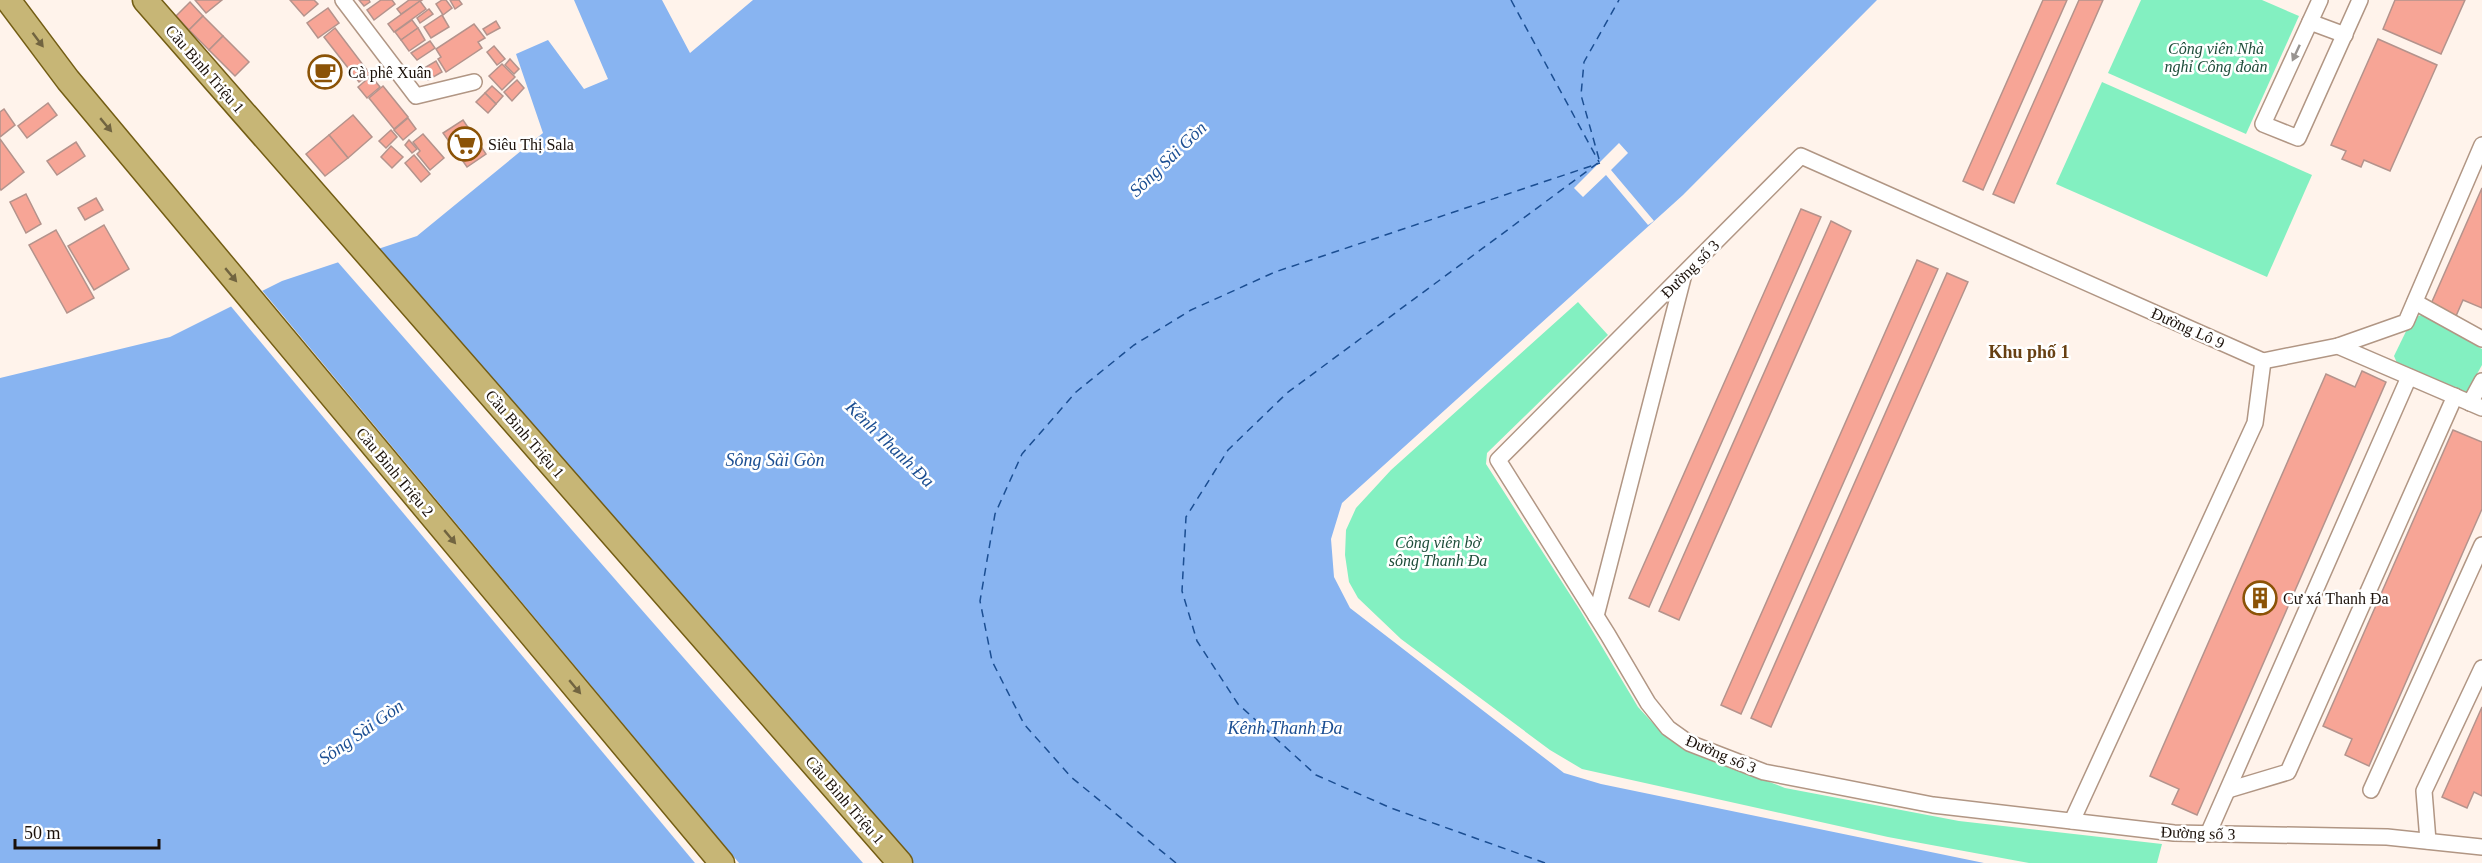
<svg xmlns="http://www.w3.org/2000/svg" width="2482" height="863" viewBox="0 0 2482 863" font-family="Georgia,serif">
<rect width="100%" height="100%" fill="#fff3eb"/>
<g fill="#83f0c1">
<path d="M2141,0H2262L2299,16L2246,134L2108,73Z"/>
<path d="M2102,82L2312,175L2267,277L2056,184Z"/>
<path d="M1578,302L1608,335L1487,453L1486,464L1580,610L1638,707L1662,733L1683,749L1785,788L1959,821L2162,844L2157,863H2029L1888,837L1582,769L1550,750L1401,639L1358,598L1349,582L1345,555L1346,530L1356,508L1391,470Z"/>
<path d="M2422,315L2482,349V365L2467,392L2460,393L2397,363L2394,356L2413,317Z"/>
</g>
<path fill="#88b4f1" d="M574,0H662L690,53L753,0H1877L1683,195L1342,503L1331,539L1334,577L1350,608L1564,773L1601,784L1984,863H0V378L170,337L282,281L417,236L543,133L516,54L548,40L584,89L608,79Z"/>
<g fill="#fff3eb">
<path d="M1619,143L1628,153L1611,170L1654,221L1648,225L1606,175L1583,197L1574,188Z"/>
<path d="M370,248L907,863H863L336,260Z"/>
<path d="M260,288L739,863H695L229,304Z"/>
</g>
<g fill="none" stroke-linecap="round" stroke-linejoin="round">
<g stroke="#1b4e92" stroke-width="1.5" stroke-dasharray="8 6" stroke-linecap="butt">
<path d="M1511,0L1599,162"/>
<path d="M1599,159L1581,95L1584,62L1619,0"/>
<path d="M1176,863L1071,777L1024,724L992,661L980,601L995,514L1022,454L1076,392L1134,345L1191,310L1275,272L1600,163"/>
<path d="M1545,863L1391,808L1316,775L1238,704L1197,641L1182,591L1186,517L1228,450L1287,393L1598,163"/>
</g>
</g>
<g fill="#f7a596" stroke="#b4938c" stroke-width="1.5">
<path d="M195,0H222L206,13Z"/>
<path d="M290,0H314L318,4L304,16Z"/>
<path d="M359,0H369L370,2L364,6Z"/>
<path d="M381,0H392L395,4L374,20L367,10Z"/>
<path d="M409,0H422L401,14L397,9Z"/>
<path d="M442,0H446L452,8L443,15L436,4Z"/>
<path d="M450,0H459L462,4L455,9Z"/>
<path d="M2043,0H2067L1983,190L1963,181Z"/>
<path d="M2079,0H2103L2014,203L1993,194Z"/>
<path d="M2395,0H2465L2441,54L2383,29Z"/>
<path d="M420,1L426,9L394,32L388,24Z"/>
<path d="M190,2L203,16L189,30L176,16Z"/>
<path d="M328,8L339,23L318,38L307,23Z"/>
<path d="M429,9L433,14L420,23L417,18Z"/>
<path d="M442,15L449,27L431,38L424,27Z"/>
<path d="M203,16L223,36L209,50L189,30Z"/>
<path d="M412,20L418,28L401,40L395,32Z"/>
<path d="M496,21L500,28L487,35L483,29Z"/>
<path d="M474,24L485,38L478,42L482,48L446,72L438,59L441,57L436,49Z"/>
<path d="M335,28L370,74L359,82L324,37Z"/>
<path d="M418,28L425,40L409,51L401,40Z"/>
<path d="M223,36L249,62L235,76L209,50Z"/>
<path d="M2378,39L2437,65L2390,171L2364,160L2361,167L2342,159L2346,151L2331,145Z"/>
<path d="M430,41L435,48L417,60L411,53Z"/>
<path d="M494,46L505,59L497,65L487,52Z"/>
<path d="M510,59L519,69L514,74L505,65Z"/>
<path d="M436,61L442,72L428,80L421,70Z"/>
<path d="M502,64L515,77L502,90L489,76Z"/>
<path d="M371,76L380,87L367,98L358,87Z"/>
<path d="M517,80L524,88L512,101L504,92Z"/>
<path d="M383,86L408,117L394,129L369,98Z"/>
<path d="M492,86L503,96L496,104L485,93Z"/>
<path d="M485,93L496,104L488,113L476,102Z"/>
<path d="M48,103L57,115L27,138L18,126Z"/>
<path d="M4,109L15,125L0,137V112Z"/>
<path d="M353,115L372,137L348,158L329,135Z"/>
<path d="M408,118L416,129L403,140L394,130Z"/>
<path d="M463,120L486,154L467,167L443,133Z"/>
<path d="M391,130L397,137L386,148L379,141Z"/>
<path d="M423,134L444,158L430,170L417,154L420,151L413,142Z"/>
<path d="M329,135L348,158L325,176L306,154Z"/>
<path d="M0,139L24,172L1,190L0,188Z"/>
<path d="M409,140L417,149L412,153L405,145Z"/>
<path d="M76,142L85,156L57,175L47,161Z"/>
<path d="M391,146L403,157L392,168L381,157Z"/>
<path d="M414,155L430,174L421,182L405,163Z"/>
<path d="M2482,188V308L2463,300L2456,316L2431,304Z"/>
<path d="M26,194L41,224L26,233L10,202Z"/>
<path d="M96,198L103,210L85,220L78,208Z"/>
<path d="M1801,209L1821,217L1649,607L1629,598Z"/>
<path d="M1831,221L1851,231L1679,620L1659,611Z"/>
<path d="M104,225L129,269L94,290L68,246Z"/>
<path d="M56,230L94,298L67,313L29,245Z"/>
<path d="M1917,260L1938,269L1741,714L1721,705Z"/>
<path d="M1947,273L1968,282L1771,727L1751,718Z"/>
<path d="M2362,371L2386,382L2197,815L2172,804L2179,789L2150,776L2326,374L2355,387Z"/>
<path d="M2453,430L2482,442V509L2369,766L2345,755L2352,739L2323,726Z"/>
<path d="M2482,707V796L2474,792L2467,808L2442,797Z"/>
</g>
<g fill="none" stroke-linecap="round" stroke-linejoin="round">
<defs>
<g id="street">
<path d="M343,0L416,96L474,82"/>
<path d="M2320,0L2263,124L2298,138L2360,0"/>
<path d="M2310,22L2345,35"/>
<path d="M2482,145L2406,322L2338,346L2263,361L1801,156L1498,460L1608,635L1648,703L1668,728L1689,743L1764,772L1933,805L2174,833L2387,837L2482,847"/>
<path d="M2415,302L2482,339"/>
<path d="M2338,346L2482,408"/>
<path d="M2470,403L2482,381"/>
<path d="M1596,616L1684,274"/>
<path d="M2228,790L2288,772L2455,396"/>
<path d="M2371,790L2482,545"/>
<path d="M2072,821L2255,423L2263,361"/>
<path d="M2208,834L2409,377"/>
<path d="M2428,841L2424,791L2482,668"/>
</g>
<g id="primary">
<path d="M8,0L68,80L722,863"/>
<path d="M145,0L900,863"/>
</g>
</defs>
<use href="#street" stroke="#b19684" stroke-width="18"/>
<use href="#primary" stroke="#735d14" stroke-width="27"/>
<use href="#street" stroke="#fff" stroke-width="15"/>
<use href="#primary" stroke="#c7b676" stroke-width="24"/>
</g>
<defs><path id="oneway-solid" d="M-6-.8H1V-3.2L6.5 0L1 3.2V.8H-6Z" transform="scale(1.5)"/></defs>
<g fill="#716440">
<use href="#oneway-solid" transform="translate(38 40) rotate(53)"/>
<use href="#oneway-solid" transform="translate(106 125) rotate(50)"/>
<use href="#oneway-solid" transform="translate(231 275) rotate(50)"/>
<use href="#oneway-solid" transform="translate(450 537) rotate(50)"/>
<use href="#oneway-solid" transform="translate(575 687) rotate(50)"/>
</g>
<use fill="#989491" href="#oneway-solid" transform="translate(2296 53) rotate(115)"/>
<defs>
<symbol id="cafe-ring" viewBox="-11 -11 22 22"><circle r="9.5" fill="#fff" stroke="#8b5307" stroke-width="1.5"/><path d="M-5.5-4.5H6V0H3Q3 3.5 0 3.5H-2.5Q-5.5 3.5-5.5 0ZM3-3.2v2h1.7v-2ZM-6 4.5H4V6H-6Z" fill="#8b5307"/></symbol>
<symbol id="supermarket-ring" viewBox="-11 -11 22 22"><circle r="9.5" fill="#fff" stroke="#8b5307" stroke-width="1.5"/><path d="M-6-5.5h2.5l.6 2H6L4.5 2H-2.5L-4.4-4H-6ZM-1.5 3.2a1.3 1.3 0 1 0 .1 0ZM3 3.2a1.3 1.3 0 1 0 .1 0Z" fill="#8b5307"/></symbol>
<symbol id="building-ring" viewBox="-11 -11 22 22"><circle r="9.5" fill="#fff" stroke="#8b5307" stroke-width="1.5"/><path d="M-4-6H4V6H1V3H-1V6H-4ZM-2.5-4.3h1.7v1.8h-1.7ZM.8-4.3h1.7v1.8H.8ZM-2.5-1h1.7V.8h-1.7ZM.8-1h1.7V.8H.8Z" fill="#8b5307"/></symbol>
</defs>
<g fill-rule="evenodd">
<use href="#cafe-ring" x="306" y="53" width="38" height="38"/>
<use href="#supermarket-ring" x="446" y="125" width="38" height="38"/>
<use href="#building-ring" x="2241" y="579" width="38" height="38"/>
</g>
<g text-anchor="middle" dominant-baseline="central" stroke-width="5" stroke-linejoin="round" paint-order="stroke">
<g font-size="16" font-style="italic" fill="#1d4c39" stroke="#fff">
<text x="2216" y="48">Công viên Nhà<tspan x="2216" dy="18">nghỉ Công đoàn</tspan></text>
<text x="1438" y="542">Công viên bờ<tspan x="1438" dy="18">sông Thanh Đa</tspan></text>
</g>
<g font-size="16" fill="#1b110a" stroke="#fff">
<text transform="translate(205 69) rotate(49)">Cầu Bình Triệu 1</text>
<text transform="translate(1690 269) rotate(-45)">Đường số 3</text>
<text transform="translate(2188 328) rotate(24)">Đường Lô 9</text>
<text transform="translate(525 434) rotate(49)">Cầu Bình Triệu 1</text>
<text transform="translate(395 472) rotate(50)">Cầu Bình Triệu 2</text>
<text transform="translate(1721 754) rotate(23)">Đường số 3</text>
<text transform="translate(845 800) rotate(49)">Cầu Bình Triệu 1</text>
<text transform="translate(2198 833) rotate(2)">Đường số 3</text>
</g>
<g font-size="16" fill="#1b110a" stroke="#fff" text-anchor="start">
<text x="348" y="72">Cà phê Xuân</text>
<text x="488" y="144">Siêu Thị Sala</text>
<text x="2283" y="598">Cư xá Thanh Đa</text>
</g>
<g font-size="18" font-style="italic" fill="#1b4e92" stroke="#fff">
<text transform="translate(1168 159) rotate(-44)">Sông Sài Gòn</text>
<text transform="translate(890 444) rotate(44)">Kênh Thanh Đa</text>
<text x="775" y="460">Sông Sài Gòn</text>
<text x="1285" y="728">Kênh Thanh Đa</text>
<text transform="translate(361 732) rotate(-35)">Sông Sài Gòn</text>
</g>
<g font-size="18" font-weight="bold" fill="#674013" stroke="#fff">
<text x="2029" y="352">Khu phố 1</text>
</g>
</g>
<path d="M15 839v9h144v-9" fill="none" stroke="#1b110a" stroke-width="3"/>
<text x="24" y="839" font-size="18" fill="#1b110a" stroke="#ffffff" stroke-width="4.5" paint-order="stroke">50 m</text>
</svg>
